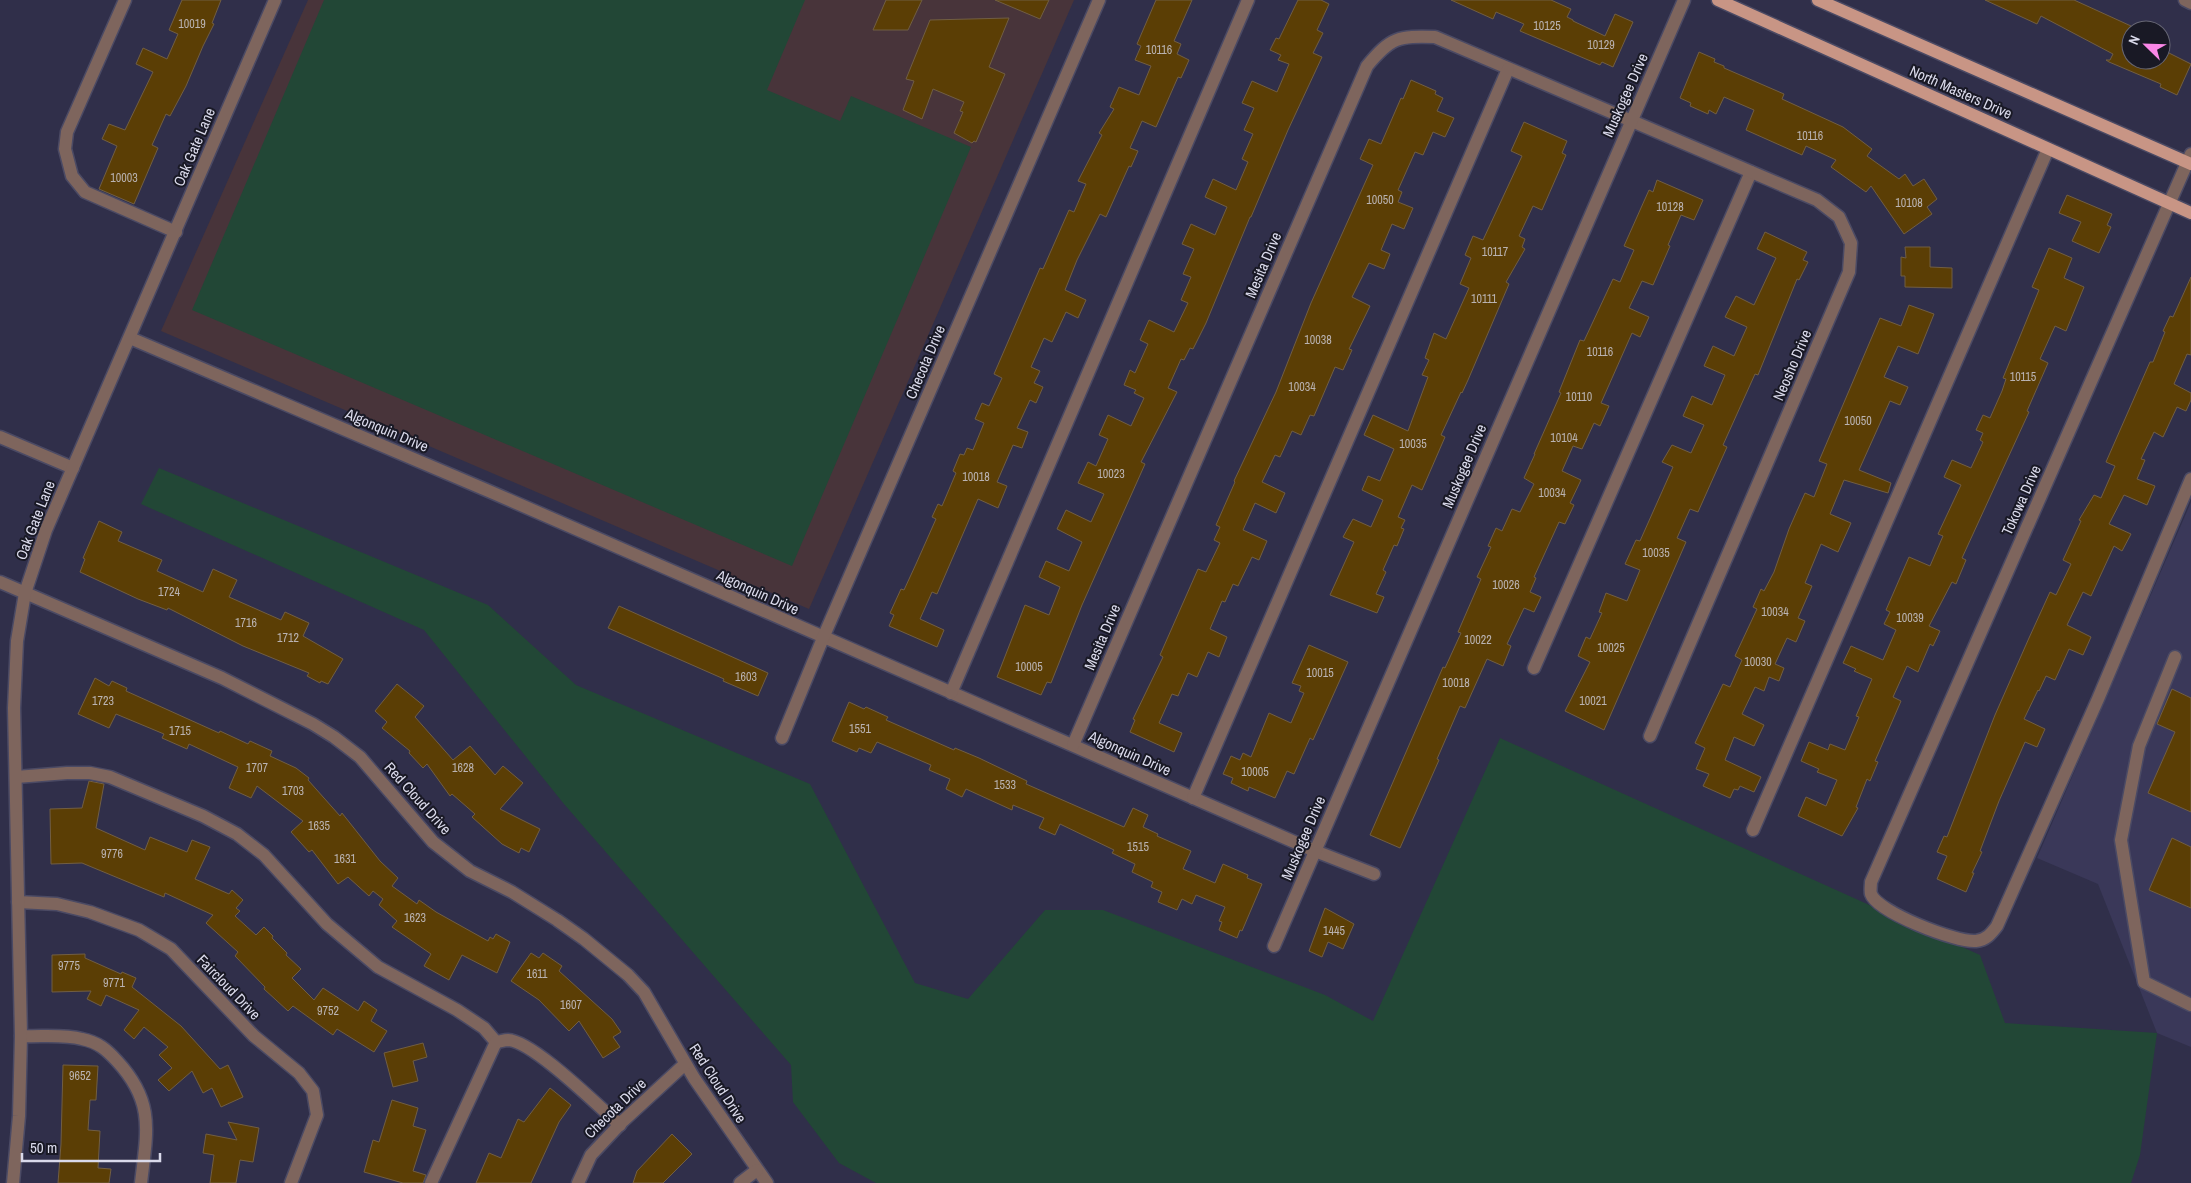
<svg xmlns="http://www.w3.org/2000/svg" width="2191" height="1183" viewBox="0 0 2191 1183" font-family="'Archivo Narrow',sans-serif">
<rect width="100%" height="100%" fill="#302f4a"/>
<path fill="#3a3859" d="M2191,502V1047L2157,1033L2098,884L2037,858Z"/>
<path fill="#48343a" d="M308,0H1074L809,609L161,331Z"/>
<g fill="#224736">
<path d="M324,0H805L767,90L840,121L851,96L971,147L792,566L192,310Z"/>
<path d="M159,468L488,605L576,685L810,784L915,983L968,999L1045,910H1103L1325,995L1373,1021L1500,738L1980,955L2005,1023L2157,1033L2140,1155L2131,1183H876L839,1163L793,1102L791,1065L564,804L424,630L141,504Z"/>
</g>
<g fill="#5b3e05" stroke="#715e43">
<path d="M182,0H221L212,23L214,24L203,46L186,86L170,116L166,114L152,145L158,148L134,204L99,189L117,146L102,139L109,124L125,130L153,72L136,64L143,48L167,59L178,34L169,30Z"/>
<path d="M886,0H922L908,30H873Z"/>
<path d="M995,0H1049L1040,19Z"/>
<path d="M1156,0H1192L1174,41L1181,44L1177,54L1189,60L1181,78L1178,77L1156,127L1142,121L1130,148L1138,151L1131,167L1129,166L1106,217L1100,214L1077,260L1065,290L1086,300L1078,318L1066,312L1052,342L1044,338L1031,367L1040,371L1034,383L1043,387L1036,403L1030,400L1017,428L1028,432L1022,448L1013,445L997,482L1007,486L998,508L978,499L937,594L932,592L920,619L944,630L937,647L889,626L894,615L890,613L901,589L904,590L916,564L936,519L932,517L938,504L942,506L956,473L953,471L960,454L964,455L967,448L973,450L984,423L975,419L982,403L989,406L1002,378L994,374L1040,268L1043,269L1069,210L1074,212L1086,184L1078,181L1102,135L1099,133L1114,109L1110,107L1119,87L1139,95L1151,66L1135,60L1141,46L1137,44Z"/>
<path d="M1298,0H1321L1329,4L1317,30L1323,33L1313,53L1322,57L1288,130L1251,217H1250L1206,323L1193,349L1190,348L1184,360L1181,359L1168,388L1177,392L1141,462L1145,464L1082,605L1051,683L1047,682L1041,695L997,677L1025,605L1049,615L1060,587L1039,577L1046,561L1069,571L1082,542L1057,529L1066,510L1091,522L1104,494L1078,483L1088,462L1096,466L1108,439L1099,435L1108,415L1131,426L1144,398L1134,393L1136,390L1124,385L1130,370L1135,373L1148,344L1140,340L1149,320L1174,332L1188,303L1181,300L1191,277L1183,274L1194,249L1182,244L1191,224L1215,235L1227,207L1205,197L1213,179L1236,190L1248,162L1242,159L1253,134L1244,130L1254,108L1242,103L1252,81L1277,92L1289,64L1278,60L1281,55L1270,50L1276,38L1279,39Z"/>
<path d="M1451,0H1551L1571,9L1567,17L1573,20V21L1605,36L1615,14L1633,22L1613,67L1602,62L1600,65L1520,31L1524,24L1496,12L1493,19Z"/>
<path d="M1985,0H2074L2131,26V60H2161V49L2191,64L2177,95L2160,87L2161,84L2109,62L2106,60H2110L2113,54L2041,16L2037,24Z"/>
<path d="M1009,18L989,67L1005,74L976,142L974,141L972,143L954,133L963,112L960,111L964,102L933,89L922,119L903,110L914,81L906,79L930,20Z"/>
<path d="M1699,52L1715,59L1714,62L1724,66V68L1784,94L1782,99L1843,127L1872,149L1867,156L1899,179L1905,174L1913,186L1924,179L1937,199L1927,207L1932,214L1904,234L1871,186L1866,192L1831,167L1836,160L1806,146L1802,155L1746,130L1754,110L1724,97L1716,114L1709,110L1708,114L1690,106L1691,103L1680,98Z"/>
<path d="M1411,80L1436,91L1435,94L1443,98L1437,111L1454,118L1445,137L1433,132L1423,155L1415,152L1398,190L1402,192L1398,202L1413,208L1404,229L1392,224L1381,250L1390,254L1384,269L1369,263L1352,297L1370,306L1349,349L1352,350L1343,370L1335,367L1314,416L1310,415L1301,435L1292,431L1280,457L1275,455L1262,482L1285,493L1276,513L1255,503L1243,530L1267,541L1259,560L1252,557L1238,586L1233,584L1225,602L1222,601L1210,629L1227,637L1219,657L1208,652L1197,677L1188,673L1178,696L1172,694L1159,723L1182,733L1174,752L1130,732L1135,720L1133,719L1163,657L1160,655L1198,569L1206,572L1220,543L1214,540L1220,527L1216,525L1235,482L1234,481L1276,392L1311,303L1373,165L1360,159L1369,139L1381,144L1401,98L1403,99Z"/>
<path d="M1524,122L1567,141L1562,153L1566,155L1542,210L1533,206L1519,236L1525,239L1522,247L1525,249L1506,282L1509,284L1468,380L1462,393L1461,392L1441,435L1445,437L1422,490L1412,485L1398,517L1405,520L1401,528L1404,529L1397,546L1394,545L1383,570L1386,572L1376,594L1384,597L1377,613L1330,595L1354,542L1343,537L1353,519L1371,527L1383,500L1362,490L1368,476L1380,481L1394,449L1364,435L1373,415L1408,431L1428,377L1422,375L1429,360L1425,358L1434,333L1446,339L1469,288L1460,284L1471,258L1465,255L1473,236L1483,240L1522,156L1511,151Z"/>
<path d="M1657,180L1703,200L1694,220L1681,215L1668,245L1670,246L1653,285L1642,281L1629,308L1649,317L1640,337L1632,333L1601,403L1609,406L1600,426L1594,423L1582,449L1573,446L1562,471L1581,480L1570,503L1574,505L1565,524L1559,522L1534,577L1536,578L1530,592L1541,597L1534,612L1524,608L1507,644L1511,646L1503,666L1487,659L1465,708L1460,706L1437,759L1439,760L1400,848L1370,835L1443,667L1445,668L1461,633L1458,632L1481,579L1477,577L1491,547L1488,546L1496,528L1502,531L1512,509L1520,512L1534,484L1524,478L1535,454H1534L1561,393L1559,392L1580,340L1584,341L1613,279L1620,282L1634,250L1624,246L1649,190L1653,192Z"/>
<path d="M2067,195L2112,214L2107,225L2111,227L2099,253L2072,241L2081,222L2059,213Z"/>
<path d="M1765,232L1807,252L1803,260L1808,262L1799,280L1797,279L1758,375L1755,374L1723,445L1727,447L1698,512L1690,509L1677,538L1686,542L1604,730L1565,711L1590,662L1578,656L1586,637L1590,639L1602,613L1599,612L1606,593L1627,601L1640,570L1625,564L1636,540L1640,541L1673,467L1662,462L1672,445L1691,453L1704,425L1683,416L1692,396L1712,405L1725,375L1704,366L1713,346L1734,356L1747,327L1725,317L1736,296L1754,305L1776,258L1757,249Z"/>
<path d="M1905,247H1930V267L1952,268V288L1905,287V276H1901V257L1906,258Z"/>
<path d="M2049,248L2072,258L2064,278L2084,287L2066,331L2055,326L2040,359L2048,363L2027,411L2029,412L1962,558L1966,560L1956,584L1952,582L1929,626L1940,631L1933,646L1930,644L1918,672L1907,666L1893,697L1901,701L1875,761L1878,762L1870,781L1867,779L1856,807L1858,808L1842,836L1798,816L1806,797L1826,806L1837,780L1817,772L1819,769L1801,761L1809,742L1828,750L1830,744L1845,750L1859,717L1856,716L1872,679L1854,671L1856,669L1843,663L1851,646L1883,660L1896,630L1884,624L1890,612L1886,610L1909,557L1930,566L1943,536L1938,534L1961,485L1944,477L1952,460L1971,468L1983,442L1980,440L1983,433L1976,430L1983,415L1990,418L2002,391L2006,379L2003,378L2039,290L2032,287Z"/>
<path d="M2191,277V355L2187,354L2174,384L2191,393V400L2186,411L2177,407L2163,437L2154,432L2141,459L2145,460L2137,479L2155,486L2147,505L2124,495L2109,524L2131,534L2122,551L2114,546L2091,596L2083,592L2067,625L2091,637L2083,655L2069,649L2055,680L2046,676L2039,691L2038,690L2024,719L2045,729L2037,747L2025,742L1999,801L1980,851L1982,852L1972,873H1974L1966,892L1937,879L1947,856L1937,852L1944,836L1947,837L1995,715L2029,638L2050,592L2056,595L2071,564L2063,560L2081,521L2079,520L2094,495L2101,498L2115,466L2106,462L2150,362H2153L2165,332L2163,331L2170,316L2173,317Z"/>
<path d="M1909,305L1934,314L1918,354L1898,346L1884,377L1908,387L1900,405L1890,401L1859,470L1891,483L1888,493L1844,480L1830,514L1851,523L1838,552L1821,544L1805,583L1812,586L1798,618L1805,621L1796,642L1787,638L1775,664L1784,668L1779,681L1769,677L1764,691L1755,687L1742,714L1764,725L1754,746L1734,737L1725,760L1761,777L1754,792L1740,786L1738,790L1734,789L1730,798L1703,786L1709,774L1696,769L1705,748L1695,743L1723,684L1730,687L1742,660L1735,656L1757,609L1753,607L1761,589L1764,591L1774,572L1789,529L1805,493L1814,497L1827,464L1819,461L1880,318L1901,326Z"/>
<path d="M99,521L122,532L118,541L162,560L157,571L203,592L213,569L237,580L229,597L281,620L285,612L309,623L303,636L343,659L328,684L321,681L320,683L307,676L309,673L243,646L168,608L167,610L138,599L80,572L85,559L83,558Z"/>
<path d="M619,606L768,673L758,696L723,681L724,679L608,628Z"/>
<path d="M1309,645L1348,662L1313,740L1310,738L1294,774L1287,771L1275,798L1249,787L1248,791L1231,783L1233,778L1223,774L1231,756L1240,760L1243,753L1251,757L1269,713L1291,723L1304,693L1299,691L1301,686L1292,683Z"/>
<path d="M95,678L109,686L112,681L127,688L126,691L219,733L220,731L248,744L250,741L272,751L270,756L296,768L309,778L308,780L340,816L342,813L380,861L398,878L392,886L417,904L419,900L436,912L488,941L490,937L493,939L496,934L510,942L497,973L462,955L449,980L424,966L431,954L392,927L397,921L379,905L383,899L373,891L369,896L348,877L338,884L312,850L309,852L291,832L303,821L257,786L251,798L229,788L238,767L189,744L187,749L162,738L164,734L116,714L109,728L78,714Z"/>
<path d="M397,684L424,706L415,717L453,760L470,746L495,775L503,766L523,783L500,809L540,829L529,852L521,848L519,853L502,844L472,817L475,814L452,794L450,796L427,764L423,768L409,753L410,751L382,728L387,722L375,711Z"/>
<path d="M2172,689L2191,698V812L2148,793L2175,732L2157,724Z"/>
<path d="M849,702L864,709L866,707L888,717L886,720L954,750L955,748L979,758L1027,781L1026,784L1124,827L1133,808L1148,815L1143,827L1158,834L1157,836L1191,851L1183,869L1215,883L1223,864L1248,875L1247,878L1262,884L1242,931L1240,930L1237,938L1219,930L1222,922L1219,921L1225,907L1196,895L1192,904L1182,899L1177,910L1158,902L1162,892L1151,887L1153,882L1132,872L1135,864L1112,853L1114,850L1060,824L1055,835L1039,828L1044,818L1013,805L1012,810L966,789L962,797L946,789L950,779L929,770L931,765L877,742L871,753L859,748L857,752L832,741Z"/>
<path d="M89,781L104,784L96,828L145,850L150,837L187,852L192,840L210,847L195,879L229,894L232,890L243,900L236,908L240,911L235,916L256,935L264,927L273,936L272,938L287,953L286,955L301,969L292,978L314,1000L323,988L358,1011L364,1001L377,1010L371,1021L387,1031L374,1052L337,1029L333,1035L293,1006L288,1011L264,989L265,987L235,956L238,952L206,923L213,915L165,893L164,897L82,863L51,864L50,809L82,808Z"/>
<path d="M2172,838L2191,847V908L2149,890Z"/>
<path d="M1325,908L1354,924L1343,949L1328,942L1322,957L1309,951Z"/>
<path d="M531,953L539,958L543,953L562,966L559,971L612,1019L621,1032L613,1037L620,1047L603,1058L579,1021L569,1031L539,1000L511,981Z"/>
<path d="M85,954V958L121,974L122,972L136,978L132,987L181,1026L220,1069L228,1065L243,1097L221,1107L212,1088L203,1093L192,1071L169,1091L158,1080L172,1068L159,1055L168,1047L144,1027L134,1039L124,1030L139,1010L106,995L101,1006L87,999L91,991L52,992V955Z"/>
<path d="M423,1043L427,1057L413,1061L418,1081L393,1087L384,1053Z"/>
<path d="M63,1065L98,1066L96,1100H90L88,1130L100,1131L98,1168L111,1169L109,1183H58L61,1144Z"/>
<path d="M550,1088L571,1105L559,1122L531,1183H476L489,1153L501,1158L518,1119L524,1122Z"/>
<path d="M392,1100L418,1108L413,1126L426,1130L413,1171L426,1175L423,1183H403L364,1172L373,1140L379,1142Z"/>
<path d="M228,1122L259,1128L253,1162L240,1160L236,1183H210L214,1155L203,1153L206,1134L237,1140Z"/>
<path d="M672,1134L692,1154L663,1183H633L637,1171Z"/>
</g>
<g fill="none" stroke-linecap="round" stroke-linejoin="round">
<defs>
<g id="minor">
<path d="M125,0L67,132L65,149L72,176L85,192L176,232"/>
<path d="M2185,0L2191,3"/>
<path d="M2191,154L1871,882C1871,885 1870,891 1871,894C1877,912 1957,943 1976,941C1986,940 1991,934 1997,926L2098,699L2191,479"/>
<path d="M130,338L491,492L1315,851L1374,874"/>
<path d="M0,437L73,468"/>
<path d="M0,582L222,678L313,724L334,737L360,757L433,842L470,871L512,892L557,920L584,939L628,975L644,992L694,1078L767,1183"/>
<path d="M2175,657L2139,746L2121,840L2144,982L2191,1005"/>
<path d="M1534,668L1751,172"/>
<path d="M951,693L1248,0"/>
<path d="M782,738L823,638L1099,0"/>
<path d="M1073,745L1367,66C1391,37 1398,36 1435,37L1817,200L1839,217L1851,243L1849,272L1650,736"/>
<path d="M16,777L67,773H90L110,777L203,816L237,834L264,855L327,924L378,967L457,1010L484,1028L496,1042"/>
<path d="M1193,798L1508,69"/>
<path d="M1753,830L2048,149"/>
<path d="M18,902L57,904L90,912L139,930L171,949L254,1036L299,1073L313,1091L317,1115L291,1183"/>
<path d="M1274,946L1684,0"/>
<path d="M21,1036C41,1037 63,1034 82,1039C98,1042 107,1050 117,1061C155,1102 147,1131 141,1183"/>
<path d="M13,1183L19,1116L21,1036L14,708L17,641L25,593L46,530L275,0"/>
<path d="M431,1183L496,1042C499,1042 504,1040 508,1040C533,1041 598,1106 620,1125"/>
<path d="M578,1183L591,1155L623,1121L685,1064"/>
<path d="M740,1183L757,1170"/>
</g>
<g id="major">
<path d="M1718,0L2191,213"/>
<path d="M1818,0L2191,164"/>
</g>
</defs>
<use href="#minor" stroke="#4b4a64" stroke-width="15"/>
<use href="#major" stroke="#4b4a64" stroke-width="15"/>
<use href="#minor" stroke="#7e655d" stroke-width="12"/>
<use href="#major" stroke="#c89585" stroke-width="12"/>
</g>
<g text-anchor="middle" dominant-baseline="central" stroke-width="4" stroke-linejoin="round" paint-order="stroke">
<g font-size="12" fill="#bab3b2">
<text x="192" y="24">10019</text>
<text x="1547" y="26">10125</text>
<text x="1601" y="45">10129</text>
<text x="1159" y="50">10116</text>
<text x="1810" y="136">10116</text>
<text x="124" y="178">10003</text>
<text x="1380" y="200">10050</text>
<text x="1909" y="203">10108</text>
<text x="1670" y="207">10128</text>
<text x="1495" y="252">10117</text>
<text x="1484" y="299">10111</text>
<text x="1318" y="340">10038</text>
<text x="1600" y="352">10116</text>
<text x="2023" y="377">10115</text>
<text x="1302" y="387">10034</text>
<text x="1579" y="397">10110</text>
<text x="1858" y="421">10050</text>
<text x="1564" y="438">10104</text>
<text x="1413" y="444">10035</text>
<text x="1111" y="474">10023</text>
<text x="976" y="477">10018</text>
<text x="1552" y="493">10034</text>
<text x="1656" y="553">10035</text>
<text x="1506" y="585">10026</text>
<text x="169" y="592">1724</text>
<text x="1775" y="612">10034</text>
<text x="1910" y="618">10039</text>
<text x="246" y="623">1716</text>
<text x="288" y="638">1712</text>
<text x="1478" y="640">10022</text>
<text x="1611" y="648">10025</text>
<text x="1758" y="662">10030</text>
<text x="1029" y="667">10005</text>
<text x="1320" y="673">10015</text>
<text x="746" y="677">1603</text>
<text x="1456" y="683">10018</text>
<text x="103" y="701">1723</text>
<text x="1593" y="701">10021</text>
<text x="860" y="729">1551</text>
<text x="180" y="731">1715</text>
<text x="257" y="768">1707</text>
<text x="463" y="768">1628</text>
<text x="1255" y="772">10005</text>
<text x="1005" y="785">1533</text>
<text x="293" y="791">1703</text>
<text x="319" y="826">1635</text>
<text x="1138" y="847">1515</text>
<text x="112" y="854">9776</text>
<text x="345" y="859">1631</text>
<text x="415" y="918">1623</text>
<text x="1334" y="931">1445</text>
<text x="69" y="966">9775</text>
<text x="537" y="974">1611</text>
<text x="114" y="983">9771</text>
<text x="571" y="1005">1607</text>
<text x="328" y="1011">9752</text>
<text x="80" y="1076">9652</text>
</g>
<g font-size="15" fill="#dadaeb" stroke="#191925">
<text transform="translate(1961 92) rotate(24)">North Masters Drive</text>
<text transform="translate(1625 95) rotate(-66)">Muskogee Drive</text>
<text transform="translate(194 147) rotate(-67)">Oak Gate Lane</text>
<text transform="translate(1263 265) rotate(-67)">Mesita Drive</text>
<text transform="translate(925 362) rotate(-67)">Checota Drive</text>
<text transform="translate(1792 365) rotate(-67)">Neosho Drive</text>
<text transform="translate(387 430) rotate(23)">Algonquin Drive</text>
<text transform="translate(1464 466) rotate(-67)">Muskogee Drive</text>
<text transform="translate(2021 500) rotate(-66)">Tokowa Drive</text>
<text transform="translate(35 520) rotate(-69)">Oak Gate Lane</text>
<text transform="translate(758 592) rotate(24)">Algonquin Drive</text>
<text transform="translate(1102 637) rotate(-67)">Mesita Drive</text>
<text transform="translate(1130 753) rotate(24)">Algonquin Drive</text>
<text transform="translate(418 798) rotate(48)">Red Cloud Drive</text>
<text transform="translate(1303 838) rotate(-67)">Muskogee Drive</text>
<text transform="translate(229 987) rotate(46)">Faircloud Drive</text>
<text transform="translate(718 1083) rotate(57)">Red Cloud Drive</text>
<text transform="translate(615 1108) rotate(-44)">Checota Drive</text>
</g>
</g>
<g transform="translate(2146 45) rotate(293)"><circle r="24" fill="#191925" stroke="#666674"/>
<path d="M0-4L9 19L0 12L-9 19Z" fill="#fa87e7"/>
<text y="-8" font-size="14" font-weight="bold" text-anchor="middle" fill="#dadaeb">N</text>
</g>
<path d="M22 1153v8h138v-8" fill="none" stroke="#dadaeb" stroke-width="2.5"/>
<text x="30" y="1153" font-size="15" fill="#dadaeb" stroke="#191925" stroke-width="4" paint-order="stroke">50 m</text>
</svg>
